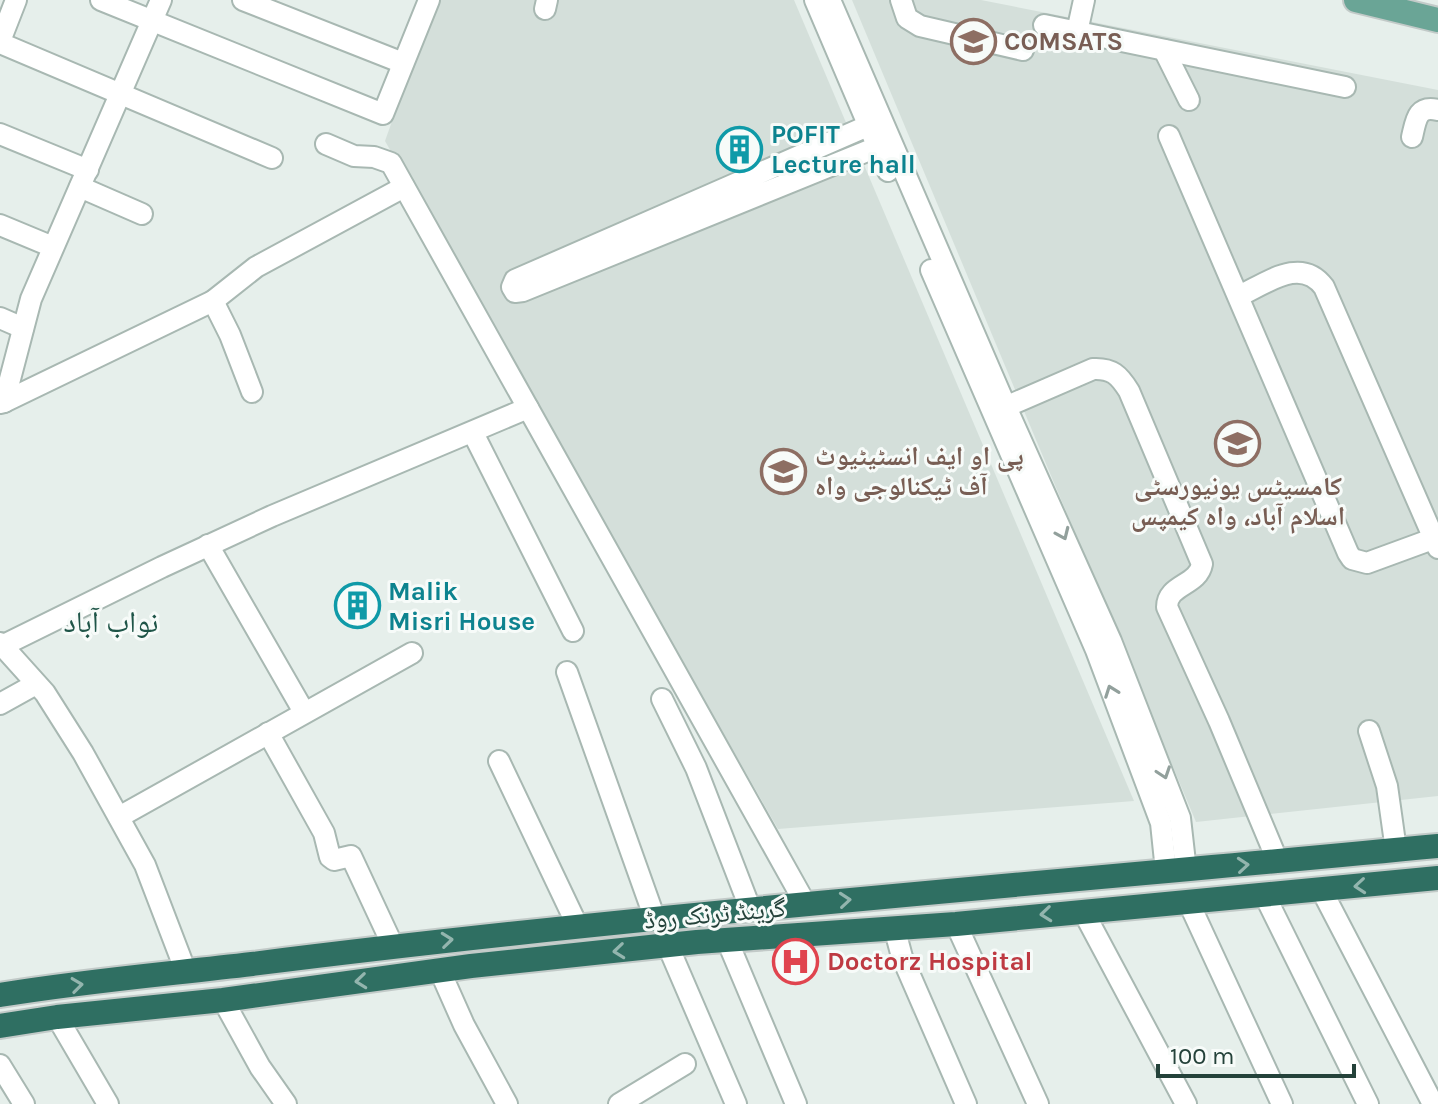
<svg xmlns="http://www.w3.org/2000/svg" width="1438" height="1104" viewBox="0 0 1438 1104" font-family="Karla,'Noto Naskh Arabic',sans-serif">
<rect width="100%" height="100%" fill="#e6efeb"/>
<g fill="#d4dfda">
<path d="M435,0H794L1134,801L778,829L385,141Z"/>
<path d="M852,0H981L1438,90V796L1196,822Z"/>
</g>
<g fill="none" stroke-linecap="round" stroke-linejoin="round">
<defs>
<g id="minor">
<path d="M101,0L383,114L429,0"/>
<path d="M243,0L403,63"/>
<path d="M815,0L888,171"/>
<path d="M830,0L1006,407L1111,641L1180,818L1186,871"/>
<path d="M901,0L907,18L920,26L1023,50"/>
<path d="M545,9L547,0"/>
<path d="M1044,25L1345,87"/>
<path d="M1077,32L1084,0"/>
<path d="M0,41L16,0"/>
<path d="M0,43L272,158"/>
<path d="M1164,50L1189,100"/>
<path d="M879,121L515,280L512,287L515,292L523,291L887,143"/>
<path d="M0,134L88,170"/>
<path d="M1169,136L1348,553L1352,559L1367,563L1438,537"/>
<path d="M1412,137C1416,120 1417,105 1438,110"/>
<path d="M326,144L354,156L374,157L391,163L805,903"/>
<path d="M80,187L142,214"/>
<path d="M0,225L53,247"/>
<path d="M931,270L1096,650L1161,823L1166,871"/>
<path d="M1239,296C1267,283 1301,256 1324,287L1438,548"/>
<path d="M213,301L230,335L252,392"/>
<path d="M0,318L23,328"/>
<path d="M4,402L213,301L256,267L404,187"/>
<path d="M0,403L4,402L31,299L161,0"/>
<path d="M996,411L1093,369C1112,368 1119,375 1129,391L1202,564C1198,586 1167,584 1167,607L1219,721L1278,862"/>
<path d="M473,433L573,631"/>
<path d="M208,545L304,712"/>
<path d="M0,643L45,693L83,753L145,865L186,972"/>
<path d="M2,646L162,567L272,516L528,408"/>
<path d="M567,672L655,919"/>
<path d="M662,699L696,768L750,908"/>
<path d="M0,704L36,684"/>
<path d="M1369,731L1387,786L1396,850"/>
<path d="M268,733L324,833L330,857L334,860L351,856L393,946"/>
<path d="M499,761L578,927"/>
<path d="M119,817L412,653"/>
<path d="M1321,889L1433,1104"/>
<path d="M1264,894L1368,1104"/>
<path d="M1188,901L1282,1104"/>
<path d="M1083,911L1186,1104"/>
<path d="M956,924L1038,1104"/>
<path d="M894,927L902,957L966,1104"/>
<path d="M727,940L796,1104"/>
<path d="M668,946L736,1104"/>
<path d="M440,971L464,1025L507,1104"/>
<path d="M223,1000L260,1067L286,1104"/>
<path d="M57,1017L108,1104"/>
<path d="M0,1065L24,1104"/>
<path d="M619,1104L685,1064"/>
</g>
<path id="major" d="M1356,0L1438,20"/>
<g id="highway">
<path d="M0,995C84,981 168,974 252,964C647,914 1043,884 1438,846"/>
<path d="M0,1026L57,1017L223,1000L471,966L697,942L956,924L1438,878"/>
</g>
</defs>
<use href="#minor" stroke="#a8b8b2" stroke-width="24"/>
<use href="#major" stroke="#c2cac8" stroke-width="28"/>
<use href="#highway" stroke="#c2cac8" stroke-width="28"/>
<use href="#minor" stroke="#fff" stroke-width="20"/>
<use href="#major" stroke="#6aa596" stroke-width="24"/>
<use href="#highway" stroke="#2f6f62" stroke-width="24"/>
</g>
<defs><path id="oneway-chevron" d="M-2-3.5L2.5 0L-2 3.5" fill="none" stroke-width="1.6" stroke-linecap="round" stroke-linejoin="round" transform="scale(2)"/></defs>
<g stroke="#92a09c">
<use href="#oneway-chevron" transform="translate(1063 534) rotate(66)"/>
<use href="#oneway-chevron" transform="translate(1111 691) rotate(-110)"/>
<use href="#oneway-chevron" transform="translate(1164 773) rotate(71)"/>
</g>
<g stroke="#93b5ae">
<use href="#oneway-chevron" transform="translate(1243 865) rotate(-5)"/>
<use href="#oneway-chevron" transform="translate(1360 886) rotate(175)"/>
<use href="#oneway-chevron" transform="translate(845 900) rotate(-5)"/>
<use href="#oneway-chevron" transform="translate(1046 914) rotate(174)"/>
<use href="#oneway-chevron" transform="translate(447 940) rotate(-6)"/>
<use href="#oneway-chevron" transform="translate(619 951) rotate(174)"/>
<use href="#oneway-chevron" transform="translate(361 981) rotate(174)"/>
<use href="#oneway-chevron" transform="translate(77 985) rotate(-7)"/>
</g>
<defs>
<symbol id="school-ring" viewBox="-11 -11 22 22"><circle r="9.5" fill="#f7fbf9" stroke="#8d6e63" stroke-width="1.5"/><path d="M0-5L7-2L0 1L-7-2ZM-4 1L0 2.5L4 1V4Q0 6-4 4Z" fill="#8d6e63"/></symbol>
<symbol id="building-ring" viewBox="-11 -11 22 22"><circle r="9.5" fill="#f7fbf9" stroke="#0f9aa8" stroke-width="1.5"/><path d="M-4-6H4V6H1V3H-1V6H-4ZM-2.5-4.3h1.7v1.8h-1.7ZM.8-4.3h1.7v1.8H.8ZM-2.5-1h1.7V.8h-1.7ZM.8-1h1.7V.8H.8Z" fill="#0f9aa8"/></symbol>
<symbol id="university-ring" viewBox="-11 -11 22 22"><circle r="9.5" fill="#f7fbf9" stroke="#8d6e63" stroke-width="1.5"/><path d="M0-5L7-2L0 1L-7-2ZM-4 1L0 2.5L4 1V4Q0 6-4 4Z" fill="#8d6e63"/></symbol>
<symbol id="hospital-ring" viewBox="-11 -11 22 22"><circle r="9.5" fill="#f7fbf9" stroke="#e0444e" stroke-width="1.5"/><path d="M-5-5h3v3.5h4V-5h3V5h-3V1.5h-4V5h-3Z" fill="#e0444e"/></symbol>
</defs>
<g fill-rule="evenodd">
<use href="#school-ring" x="948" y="16" width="51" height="51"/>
<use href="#building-ring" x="714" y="124" width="51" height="51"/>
<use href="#university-ring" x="1212" y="418" width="51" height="51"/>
<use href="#university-ring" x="758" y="446" width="51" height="51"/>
<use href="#building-ring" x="332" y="580" width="51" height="51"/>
<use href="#hospital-ring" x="770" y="936" width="51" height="51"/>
</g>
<g text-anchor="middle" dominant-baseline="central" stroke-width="6" stroke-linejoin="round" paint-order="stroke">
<g font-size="26" font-weight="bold" fill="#785e54" stroke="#f7fbf9" text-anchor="start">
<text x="1004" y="41">COMSATS</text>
<text x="815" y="456">پی او ایف انسٹیٹیوٹ<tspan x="815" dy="30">آف ٹیکنالوجی واہ</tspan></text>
<text x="1238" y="486" text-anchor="middle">کامسیٹس یونیورسٹی<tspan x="1238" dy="30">اسلام آباد، واہ کیمپس</tspan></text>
</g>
<g font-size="26" font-weight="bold" fill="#0d838f" stroke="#f7fbf9" text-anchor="start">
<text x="771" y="134">POFIT<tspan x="771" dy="30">Lecture hall</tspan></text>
<text x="388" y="591">Malik<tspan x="388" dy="30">Misri House</tspan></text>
</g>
<g font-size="26" fill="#24423a" stroke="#f7fbf9">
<text transform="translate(715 914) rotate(-5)">گرینڈ ٹرنک روڈ</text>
</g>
<g font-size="26" font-weight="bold" fill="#be3a42" stroke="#f7fbf9" text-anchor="start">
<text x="827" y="961">Doctorz Hospital</text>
</g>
<g font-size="30" fill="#1f5548" stroke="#f7fbf9">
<text x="111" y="622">نواب آباد</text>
</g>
</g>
<path d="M1158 1064v12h196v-12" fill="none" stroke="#24423a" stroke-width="4"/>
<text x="1170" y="1064" font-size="24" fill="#24423a" stroke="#f7fbf9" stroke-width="6" paint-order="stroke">100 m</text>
</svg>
